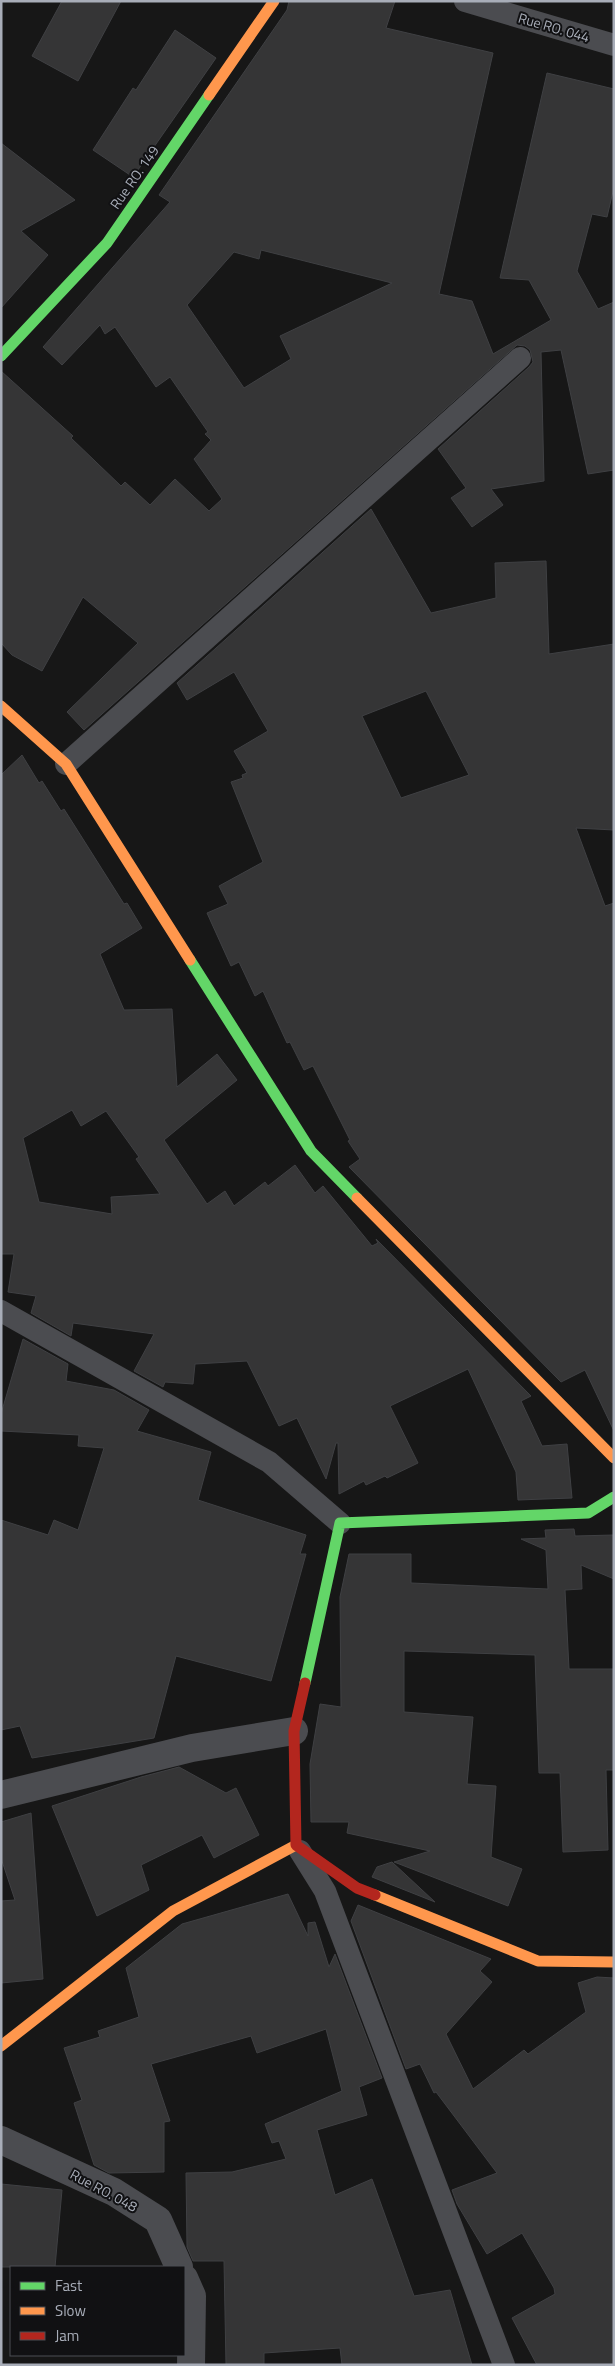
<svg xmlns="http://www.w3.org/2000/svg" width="615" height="2366" viewBox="0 0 615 2366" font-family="'Titillium Web',sans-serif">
<rect width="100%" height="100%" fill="#171717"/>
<g fill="#353536" stroke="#3f4043" fill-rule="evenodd">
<path d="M62,1H121L78,81L32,56Z"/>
<path d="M289,1H395L386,28L493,53L439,294L472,301L493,354L551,320L529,280L500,278L547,73L614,89V187L607,217L592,214L577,271L598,309L614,302V470L588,474L561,350L541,352L544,481L491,489L503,505L472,527L451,498L466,488L438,449L529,367L533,362L530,350L525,346L517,345L84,730L67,712L138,643L83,597L42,671L12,655L1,643V371L73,436L71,438L121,486L125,482L150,505L175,479L209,511L222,499L194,459L211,440L205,434L208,432L170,377L156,387L115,327L105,334L100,325L62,365L43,347L170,202L159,195L287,10ZM261,250L392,283L280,336L291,359L244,388L187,305L234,252L259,259Z"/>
<path d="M175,30L216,58L133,177L93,150L133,88L136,90Z"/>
<path d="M1,143L75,200L21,231L48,255L1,308Z"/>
<path d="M371,509L431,613L496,598L495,563L546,561L549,654L614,644V830L576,828L605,906L614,903V1431L585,1370L561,1382L349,1167L360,1159L348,1141L350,1140L313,1066L304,1070L290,1042L287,1043L263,991L255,996L239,962L231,966L207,913L228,904L219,886L263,862L231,782L243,778L242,775L247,773L234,751L268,731L234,672L187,700L177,683ZM426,691L469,775L401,798L362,716Z"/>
<path d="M22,755L39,783L42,781L61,811L64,809L124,904L127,903L142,928L100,954L124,1010L172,1009L177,1087L217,1054L237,1080L164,1140L207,1204L225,1191L234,1206L265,1182L268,1186L295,1165L315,1193L323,1186L372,1246L378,1243L376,1239L531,1396L521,1401L542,1446L567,1444L572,1498L518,1500L516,1472L468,1369L390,1406L418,1463L387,1478L385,1476L366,1485L364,1481L339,1494L338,1443H336L326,1479L297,1418L279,1426L247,1361L195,1364L193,1384L165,1382L163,1387L134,1371L154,1334L73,1323L71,1336L31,1313L36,1296L8,1292L14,1254H1V775ZM72,1110L81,1126L106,1111L139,1157L136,1159L160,1194L111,1197L112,1214L39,1202L23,1138Z"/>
<path d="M23,1339L68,1364L66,1381L114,1390L149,1410L137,1431L211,1452L198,1500L306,1535L300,1554H306L271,1681L176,1656L154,1738L32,1758L20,1726L1,1730V1520L48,1535L54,1520L78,1530L104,1448L78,1446L79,1435L1,1431V1414Z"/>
<path d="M574,1529L575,1536L614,1535V1579L581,1565L582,1589L565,1590L569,1669H614V1770H606L608,1850L563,1852L560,1773H539L535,1655L404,1651V1712L473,1717L467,1784L496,1786L491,1857L522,1869L508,1906L394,1862L430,1851L347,1833L349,1822H311L310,1764L320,1704L341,1707L340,1597L349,1554H411V1583L548,1589L546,1550L521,1539L546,1538L545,1530Z"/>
<path d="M179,1767L226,1793L236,1788L259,1835L214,1858L202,1835L141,1865L149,1890L97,1916L52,1806L141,1777Z"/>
<path d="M31,1813L43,1979L1,1983V1901L15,1900L1,1858V1822Z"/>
<path d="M392,1862L435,1902L372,1877L377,1867Z"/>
<path d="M288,1894L308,1936V1923L315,1922L329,1967L335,1954L382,2078L359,2087L367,2115L317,2130L335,2195L372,2179L414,2296L450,2290L472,2365H342L340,2348L264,2353V2365H226L224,2261H193L187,2247L186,2173L232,2172L286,2159L279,2141L272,2143L265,2124L342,2091L326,2029L257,2053L251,2036L151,2064L170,2121L164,2122V2172L109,2173L94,2165L74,2103L82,2100L64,2048L100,2037L98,2031L139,2017L126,1968L182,1924Z"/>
<path d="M358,1905L491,1959L480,1971L492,1982L446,2034L473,2089L524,2050L528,2054L586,2012L578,1983L597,1977L614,1978V2365H537L512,2318L555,2294L554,2288L522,2233L487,2254L457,2204L452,2190L497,2173L436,2092L434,2093L420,2064L406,2069L351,1921Z"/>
<path d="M1,2184L62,2190L55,2267H1Z"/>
</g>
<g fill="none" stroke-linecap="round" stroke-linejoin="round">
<g stroke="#4b4c50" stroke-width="22">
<path d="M465,1L614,45"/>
<path d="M66,764L520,358"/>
<path d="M1,1311L269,1462L340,1523"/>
<path d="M300,1851L325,1891L504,2365"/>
</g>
<g stroke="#4b4c50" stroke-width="28">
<path d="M1,1795L192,1748L294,1731"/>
<path d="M1,2140L114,2192L158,2220L179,2267"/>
<path d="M184,2278L192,2296L191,2365"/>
</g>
<g stroke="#63d668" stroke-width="11">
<path d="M1,356L107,243L209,95"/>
<path d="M190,960L311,1151L357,1198"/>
<path d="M305,1683L340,1523L588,1513L614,1497"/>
</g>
<g stroke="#ff974d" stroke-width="11">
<path d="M209,95L274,1"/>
<path d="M1,706L66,764L190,960"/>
<path d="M357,1198L614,1458"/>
<path d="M375,1895L538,1961L614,1962"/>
<path d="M1,2046L173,1911L296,1845"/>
</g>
<path stroke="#b3261e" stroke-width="11" d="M305,1683L294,1731L296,1845L357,1888L375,1895"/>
</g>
<g text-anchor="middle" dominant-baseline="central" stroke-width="4" stroke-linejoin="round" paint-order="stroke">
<g font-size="14" fill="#a8adb8" stroke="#111113">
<text transform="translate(554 27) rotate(16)">Rue RO. 044</text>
<text transform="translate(134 177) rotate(-55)">Rue RO. 149</text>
<text transform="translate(104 2190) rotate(28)">Rue RO. 048</text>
</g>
</g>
<rect width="615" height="2366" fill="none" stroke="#a8adb8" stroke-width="5"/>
<rect x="10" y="2266" width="175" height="90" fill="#111113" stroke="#4d4f55"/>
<rect x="20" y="2282" width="25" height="8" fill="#63d668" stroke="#4d4f55"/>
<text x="55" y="2291" font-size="15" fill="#a8adb8">Fast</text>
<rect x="20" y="2307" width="25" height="8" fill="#ff974d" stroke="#4d4f55"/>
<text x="55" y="2316" font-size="15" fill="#a8adb8">Slow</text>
<rect x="20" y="2332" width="25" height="8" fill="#b3261e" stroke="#4d4f55"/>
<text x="55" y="2341" font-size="15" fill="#a8adb8">Jam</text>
</svg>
